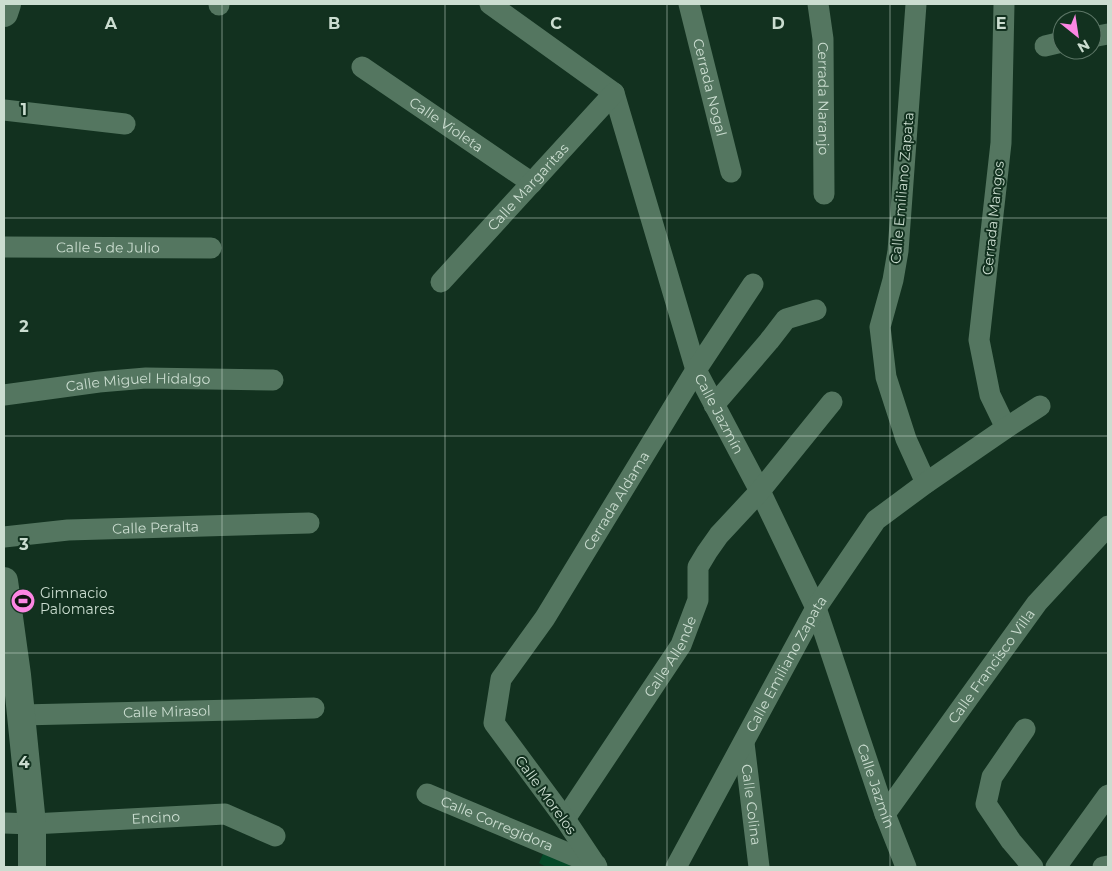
<svg xmlns="http://www.w3.org/2000/svg" width="1112" height="871" viewBox="0 0 1112 871" font-family="Montserrat,sans-serif">
<rect width="100%" height="100%" fill="#12311f"/>
<path fill="#044928" d="M546,847L573,860L569,867H546L539,863Z"/>
<g fill="none" stroke-linecap="round" stroke-linejoin="round">
<g stroke="#547660" stroke-width="21">
<path d="M219,4V5"/>
<path id="s1" d="M490,4L614,93L696,370L760,491L816,608L885,814L906,867"/>
<path id="s2" d="M689,4L731,172"/>
<path id="s3" d="M818,4L823,39L824,194"/>
<path d="M916,4L898,251L893,280L880,327L886,377L906,439L926,483"/>
<path d="M1004,4L1001,143L979,340L990,395L1006,428"/>
<path d="M1092,37L1108,34"/>
<path d="M1045,46L1062,42"/>
<path id="s4" d="M362,67L532,183"/>
<path d="M4,110L125,124"/>
<path id="s5" d="M4,247L211,248"/>
<path id="s6" d="M441,282L614,93"/>
<path id="s7" d="M4,395L99,382L146,378L273,380"/>
<path d="M714,405L769,341L786,319L816,310"/>
<path id="s8" d="M4,537L68,530L309,523"/>
<path id="s9" d="M21,715L314,708"/>
<path d="M1025,729L992,777L986,804L1011,841L1033,867"/>
<path id="s10" d="M744,743L759,867"/>
<path id="s11" d="M427,794L596,865"/>
<path id="s12" d="M885,814L969,697L1037,603L1108,526"/>
<path id="s13" d="M565,819L681,645L698,600V567L707,552L719,535L760,491L832,402"/>
<path id="s14" d="M4,823L32,824L225,814L275,836"/>
<path id="s15" d="M597,867L565,819L494,723L501,679L545,618L696,370L753,284"/>
<path id="s16" d="M676,867L816,608L876,520L926,483L1006,428L1040,406"/>
<path d="M1056,867L1108,795"/>
<path d="M1103,867L1108,866"/>
</g>
<g stroke="#547660" stroke-width="28">
<path d="M4,13L7,4"/>
<path d="M4,581L17,675L32,824V867"/>
</g>
</g>
<path fill="none" stroke="#cbddd0" stroke-width="1" stroke-opacity="0.55" d="M222,4V867M445,4V867M667,4V867M890,4V867M4,218H1108M4,436H1108M4,653H1108"/>
<defs>
<symbol id="stadium-disc" viewBox="-11 -11 22 22"><circle r="9.5" fill="#fc86e3" stroke="#12311f"/><path d="M0-5a6.5 5 0 1 0 0 10a6.5 5 0 1 0 0-10ZM-3.5-1.8h7v3.6h-7Z" fill="#111"/></symbol>
</defs>
<g fill-rule="evenodd">
<use href="#stadium-disc" x="9" y="587" width="28" height="28"/>
</g>
<g text-anchor="middle" dominant-baseline="central" stroke-width="4" stroke-linejoin="round" paint-order="stroke">
<g font-size="14" fill="#cbddd0" stroke="#12311f">
<text stroke="none"><textPath href="#s2" startOffset="86">Cerrada Nogal</textPath></text>
<text stroke="none"><textPath href="#s3" startOffset="95">Cerrada Naranjo</textPath></text>
<text stroke="none"><textPath href="#s4" startOffset="102">Calle Violeta</textPath></text>
<text stroke="none"><textPath href="#s6" startOffset="129">Calle Margaritas</textPath></text>
<text transform="translate(902 188) rotate(-85)">Calle Emiliano Zapata</text>
<text transform="translate(993 218) rotate(-84)">Cerrada Mangos</text>
<text stroke="none"><textPath href="#s5" startOffset="104">Calle 5 de Julio</textPath></text>
<text stroke="none"><textPath href="#s7" startOffset="135">Calle Miguel Hidalgo</textPath></text>
<text stroke="none"><textPath href="#s1" startOffset="491">Calle Jazmín</textPath></text>
<text stroke="none"><textPath href="#s15" startOffset="434">Cerrada Aldama</textPath></text>
<text stroke="none"><textPath href="#s8" startOffset="152">Calle Peralta</textPath></text>
<text stroke="none"><textPath href="#s13" startOffset="194">Calle Allende</textPath></text>
<text stroke="none"><textPath href="#s16" startOffset="231">Calle Emiliano Zapata</textPath></text>
<text stroke="none"><textPath href="#s12" startOffset="182">Calle Francisco Villa</textPath></text>
<text stroke="none"><textPath href="#s9" startOffset="146">Calle Mirasol</textPath></text>
<text stroke="none"><textPath href="#s1" startOffset="896">Calle Jazmín</textPath></text>
<text transform="translate(546 795) rotate(54)">Calle Morelos</text>
<text stroke="none"><textPath href="#s10" startOffset="62">Calle Colina</textPath></text>
<text stroke="none"><textPath href="#s14" startOffset="152">Encino</textPath></text>
<text stroke="none"><textPath href="#s11" startOffset="76">Calle Corregidora</textPath></text>
</g>
<g font-size="14" fill="#cbddd0" stroke="#12311f" text-anchor="start">
<text x="40" y="593">Gimnacio<tspan x="40" dy="16">Palomares</tspan></text>
</g>
</g>
<g font-size="16" text-anchor="middle" font-weight="bold" fill="#cbddd0" stroke="#12311f" stroke-width="4" stroke-linejoin="round" paint-order="stroke">
<text x="111" y="29">A</text>
<text x="334" y="29">B</text>
<text x="556" y="29">C</text>
<text x="778" y="29">D</text>
<text x="1001" y="29">E</text>
<text x="24" y="115">1</text>
<text x="24" y="332">2</text>
<text x="24" y="550">3</text>
<text x="24" y="768">4</text>
</g>
<rect width="1112" height="871" fill="none" stroke="#cbddd0" stroke-width="10"/>
<g transform="translate(1077 35) rotate(150)"><circle r="24" fill="#12311f" stroke="#5c7666"/>
<path d="M0-4L9 19L0 12L-9 19Z" fill="#fc86e3"/>
<text y="-8" font-size="14" font-weight="bold" text-anchor="middle" fill="#cbddd0">N</text>
</g>
</svg>
